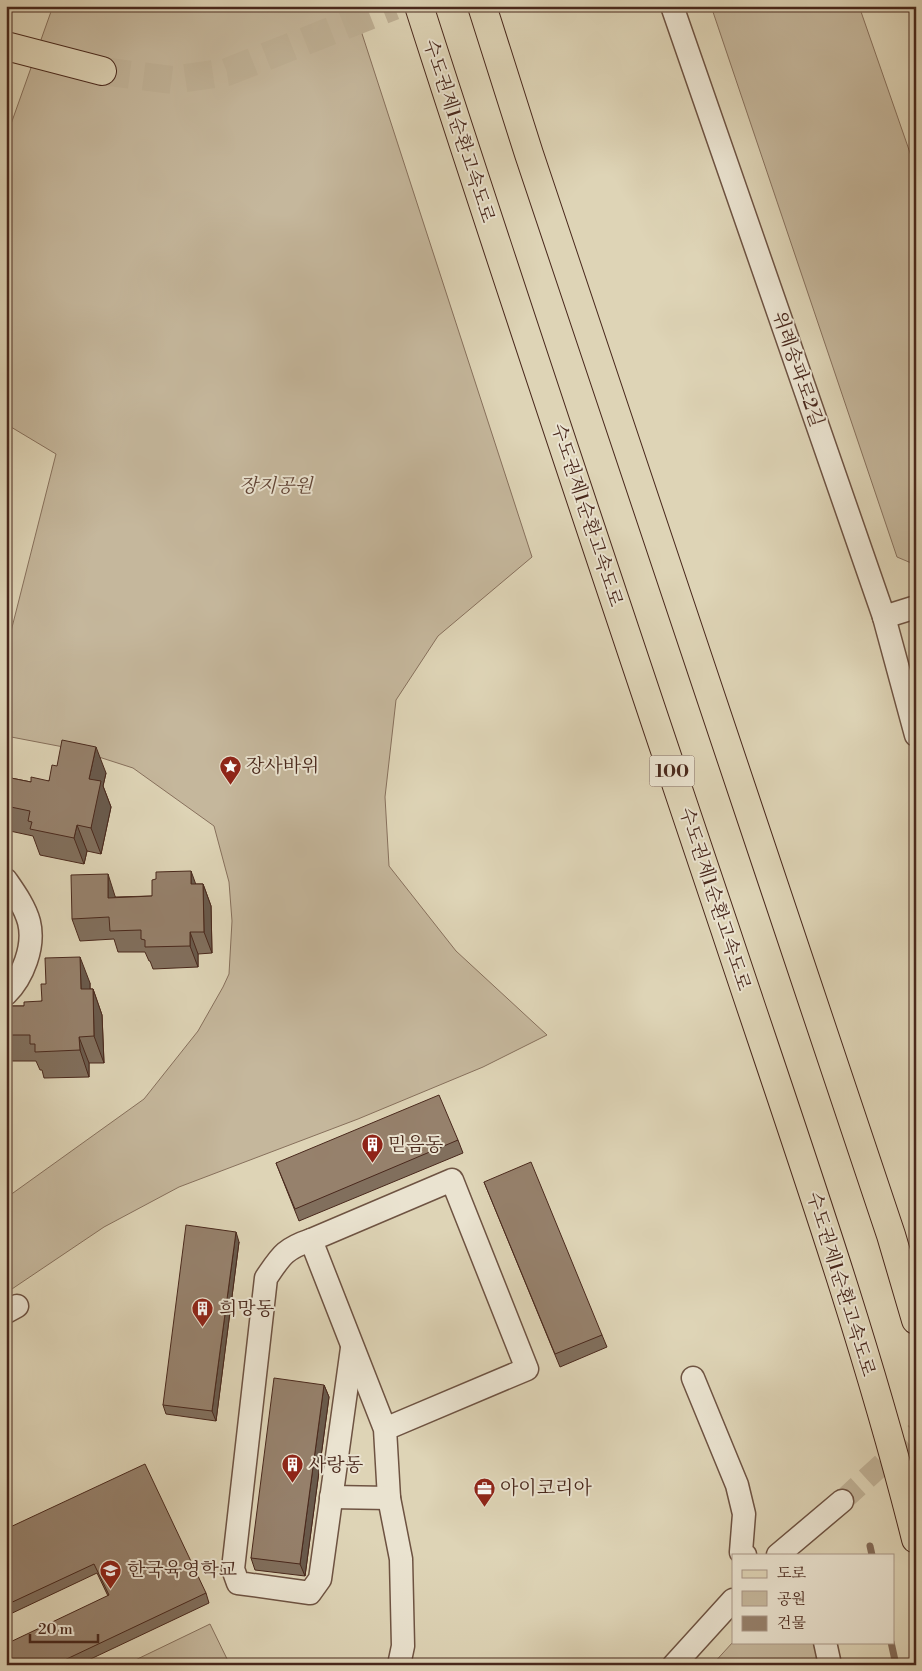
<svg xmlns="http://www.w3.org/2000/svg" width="922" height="1671" viewBox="0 0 922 1671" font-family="'Libre Bodoni','Noto Serif KR',serif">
<rect width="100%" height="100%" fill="#ded4b6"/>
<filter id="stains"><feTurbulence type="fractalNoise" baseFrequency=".004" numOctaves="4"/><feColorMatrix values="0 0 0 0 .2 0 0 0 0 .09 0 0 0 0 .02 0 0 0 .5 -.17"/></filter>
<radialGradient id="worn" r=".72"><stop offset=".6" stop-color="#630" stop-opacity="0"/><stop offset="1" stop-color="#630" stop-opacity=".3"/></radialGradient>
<g fill="#c5b79c" stroke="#87705c">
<path d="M53,6H353L532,557L438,636L396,700L385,797L389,866L456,951L547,1035L483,1067L358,1119L179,1187L104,1227L6,1293V1198L144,1099L198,1031L223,987L229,974L232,921L229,882L214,826L133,768L74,749L6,736V651L56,454L6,424V138Z"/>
<path d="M711,6H859L916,170V565L897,557Z"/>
<path d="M210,1624L230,1665H125Z"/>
<path d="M733,1642H814L818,1665H712Z"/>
</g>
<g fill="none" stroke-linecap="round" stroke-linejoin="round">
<g stroke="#846c59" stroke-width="7">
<path d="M870,1546L872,1555"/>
<path d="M891,1642L896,1665"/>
</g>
<path stroke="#c0b297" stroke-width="22" stroke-dasharray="22 11" stroke-linecap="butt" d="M842,1501L916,1433"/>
<path stroke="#c0b297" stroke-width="28" stroke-dasharray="28 14" stroke-linecap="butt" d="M102,71L173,80L227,72L394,6"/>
<defs>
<g id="minor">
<path d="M672,6L884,617L916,735"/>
<path d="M884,617L916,607"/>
<path d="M6,880C15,893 25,907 29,922C35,946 23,977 6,994"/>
<path d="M311,1240C284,1249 281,1256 266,1278L233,1569L238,1583L310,1593L320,1579L352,1348"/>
<path d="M6,1312L17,1306"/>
<path d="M693,1378L737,1485L744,1514L741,1552L745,1555"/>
<path d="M385,1429L527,1369L452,1180L311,1240L385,1429L389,1498L401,1559L403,1646L399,1665"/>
<path d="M331,1497L389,1498"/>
<path d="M778,1555L842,1501"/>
<path d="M825,1642L830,1665"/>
<path d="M674,1665L733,1600"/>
</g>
<path id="major" d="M6,46L102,71"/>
<g id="highway">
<path d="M419,6C518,315 622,622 725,929C792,1131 864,1332 916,1539"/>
<path d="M482,6L529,154L891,1235L916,1320"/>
</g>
</defs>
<use href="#minor" stroke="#6e5342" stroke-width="25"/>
<use href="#major" stroke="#49281c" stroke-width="30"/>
<use href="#highway" stroke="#49281c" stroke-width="30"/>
<use href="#minor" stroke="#eae3d0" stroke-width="22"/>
<use href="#major" stroke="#ded4b6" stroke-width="28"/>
<use href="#highway" stroke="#ded4b6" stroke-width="28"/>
</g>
<g fill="#816f5d" stroke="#49281c">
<path d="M57,766L106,773L103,786L111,807L101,854L87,851L84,864L40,855L33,836L10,831L6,821V777L31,782L49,781Z"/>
<path d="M196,884H203L211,906L212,953L198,954V967L153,969L150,961H149L145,952H118L114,939L80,941L72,919L115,896V897L152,896Z"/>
<path d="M90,983V989H93L102,1015L104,1063H89V1077L44,1078L42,1070H40L36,1061H10L6,1052V1006H24L42,1001L46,984Z"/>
<path d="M458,1140L463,1153L299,1221L276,1163Z"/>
<path d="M484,1182L602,1335L607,1347L560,1367Z"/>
<path d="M239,1242L216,1421L166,1414L163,1405Z"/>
<path d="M324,1385L329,1397L305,1576L255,1570L251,1558Z"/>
<path d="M6,1529L206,1593L209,1603L78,1665H6L108,1596L97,1573L6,1616Z"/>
</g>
<g fill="#695a4c" stroke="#49281c">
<path d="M96,747L106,773L103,786L111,807L101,854L91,828L89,779Z"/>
<path d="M77,825L87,851L84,864L74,838Z"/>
<path d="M191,871L199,893L191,884Z"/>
<path d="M108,874L115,896L116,919L108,898Z"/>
<path d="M203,884L211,906L212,953L204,932Z"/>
<path d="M190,932L198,954V967L190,946Z"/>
<path d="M80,957L90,983V1015L81,989Z"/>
<path d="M93,989L102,1015L104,1063L94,1036Z"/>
<path d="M79,1037L89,1063V1077L80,1050Z"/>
<path d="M236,1232L239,1242L216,1421L212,1411Z"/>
<path d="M324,1385L329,1397L305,1576L300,1564Z"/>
</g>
<g fill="#96816c" stroke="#49281c">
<path d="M62,740L96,747L89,779L101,781L91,828L77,825L74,838L30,829L32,822L28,821L30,811L6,806V777L31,782V777L49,781L52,765L57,766Z"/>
<path d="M191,871V884H203L204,932H190V946L145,947V940L141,939V930L110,931L109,917L72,919L71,875L108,874V898L152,896V880L156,879V872Z"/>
<path d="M80,957L81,989H93L94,1036L79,1037L80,1050L35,1052V1044H30V1035H6V1006H24V1002L42,1001L41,984H46L45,958Z"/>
<path d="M439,1095L458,1140L295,1209L276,1163Z"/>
<path d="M531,1162L602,1335L555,1354L484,1182Z"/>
<path d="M186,1225L236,1232L212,1411L163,1405Z"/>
<path d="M274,1378L324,1385L300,1564L251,1558Z"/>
<path d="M145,1464L206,1593L54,1665H6V1644L109,1595L94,1564L6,1605V1529Z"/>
</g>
<defs>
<symbol id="sight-pin" viewBox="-11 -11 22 30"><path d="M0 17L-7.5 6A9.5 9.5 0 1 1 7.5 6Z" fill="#8f2418" stroke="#eae3d0"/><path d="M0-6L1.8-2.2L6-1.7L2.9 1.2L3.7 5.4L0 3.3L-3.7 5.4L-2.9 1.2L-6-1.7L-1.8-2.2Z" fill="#fff"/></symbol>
<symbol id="building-pin" viewBox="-11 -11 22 30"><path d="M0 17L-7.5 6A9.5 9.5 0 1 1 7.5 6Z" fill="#8f2418" stroke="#eae3d0"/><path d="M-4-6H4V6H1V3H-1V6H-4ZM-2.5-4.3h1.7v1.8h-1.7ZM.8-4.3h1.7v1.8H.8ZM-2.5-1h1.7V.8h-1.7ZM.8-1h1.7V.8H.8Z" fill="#fff"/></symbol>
<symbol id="office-pin" viewBox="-11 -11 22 30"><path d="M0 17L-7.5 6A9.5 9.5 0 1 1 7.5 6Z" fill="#8f2418" stroke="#eae3d0"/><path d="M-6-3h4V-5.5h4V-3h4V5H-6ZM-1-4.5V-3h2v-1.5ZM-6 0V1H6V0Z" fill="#fff"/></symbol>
<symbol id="school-pin" viewBox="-11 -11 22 30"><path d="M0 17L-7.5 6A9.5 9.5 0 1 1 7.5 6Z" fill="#8f2418" stroke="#eae3d0"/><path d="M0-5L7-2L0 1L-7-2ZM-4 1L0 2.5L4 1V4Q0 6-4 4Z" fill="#fff"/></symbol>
</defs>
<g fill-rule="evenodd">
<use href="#sight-pin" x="218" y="754" width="25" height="34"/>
<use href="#building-pin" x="360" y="1132" width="25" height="34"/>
<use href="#building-pin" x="190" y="1296" width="25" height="34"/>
<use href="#building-pin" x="280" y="1452" width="25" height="34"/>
<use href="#office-pin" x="472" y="1476" width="25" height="34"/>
<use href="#school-pin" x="98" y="1558" width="25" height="34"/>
</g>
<g text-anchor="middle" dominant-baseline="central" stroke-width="4" stroke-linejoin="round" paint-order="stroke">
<rect fill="#eae3d0" stroke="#796052" stroke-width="1" x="649.5" y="755.5" width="45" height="31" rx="4"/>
<g font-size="18" font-weight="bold" fill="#49281c">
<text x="672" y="771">100</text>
</g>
<g font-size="19" fill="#49281c" stroke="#eae3d0">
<text transform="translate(459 131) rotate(72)">수도권제1순환고속도로</text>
<text transform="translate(798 369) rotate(71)">위례송파로2길</text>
<text transform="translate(587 515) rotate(72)">수도권제1순환고속도로</text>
<text transform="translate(715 899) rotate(72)">수도권제1순환고속도로</text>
<text transform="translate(841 1284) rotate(73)">수도권제1순환고속도로</text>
</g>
<g font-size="19" font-style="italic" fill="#624536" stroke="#eae3d0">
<text x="276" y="486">장지공원</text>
</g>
<g font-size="19" fill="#49281c" stroke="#eae3d0" text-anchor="start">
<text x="246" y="766">장사바위</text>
<text x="388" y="1145">믿음동</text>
<text x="219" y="1309">희망동</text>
<text x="308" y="1465">사랑동</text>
<text x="500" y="1488">아이코리아</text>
<text x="127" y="1570">한국육영학교</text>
</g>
</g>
<rect width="922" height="1671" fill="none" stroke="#ded4b6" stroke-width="25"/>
<rect x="8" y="8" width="907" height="1656" fill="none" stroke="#49281c" stroke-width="2.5"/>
<rect x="12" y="12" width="897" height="1646" fill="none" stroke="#49281c"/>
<rect x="732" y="1554" width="162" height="90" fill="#eae3d0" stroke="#aa9888"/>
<rect x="742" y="1570" width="25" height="8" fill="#ded4b6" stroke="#aa9888"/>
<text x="777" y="1578" font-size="15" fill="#49281c">도로</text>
<rect x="742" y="1591" width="25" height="15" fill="#c5b79c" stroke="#aa9888"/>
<text x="777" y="1604" font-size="15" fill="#49281c">공원</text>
<rect x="742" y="1616" width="25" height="15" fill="#96816c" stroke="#aa9888"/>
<text x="777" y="1628" font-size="15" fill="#49281c">건물</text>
<path d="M30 1634v8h68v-8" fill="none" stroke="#49281c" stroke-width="2.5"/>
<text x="38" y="1634" font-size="15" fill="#49281c" stroke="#eae3d0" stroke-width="4" paint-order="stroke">20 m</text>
<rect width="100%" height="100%" filter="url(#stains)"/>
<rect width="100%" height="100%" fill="url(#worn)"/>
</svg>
